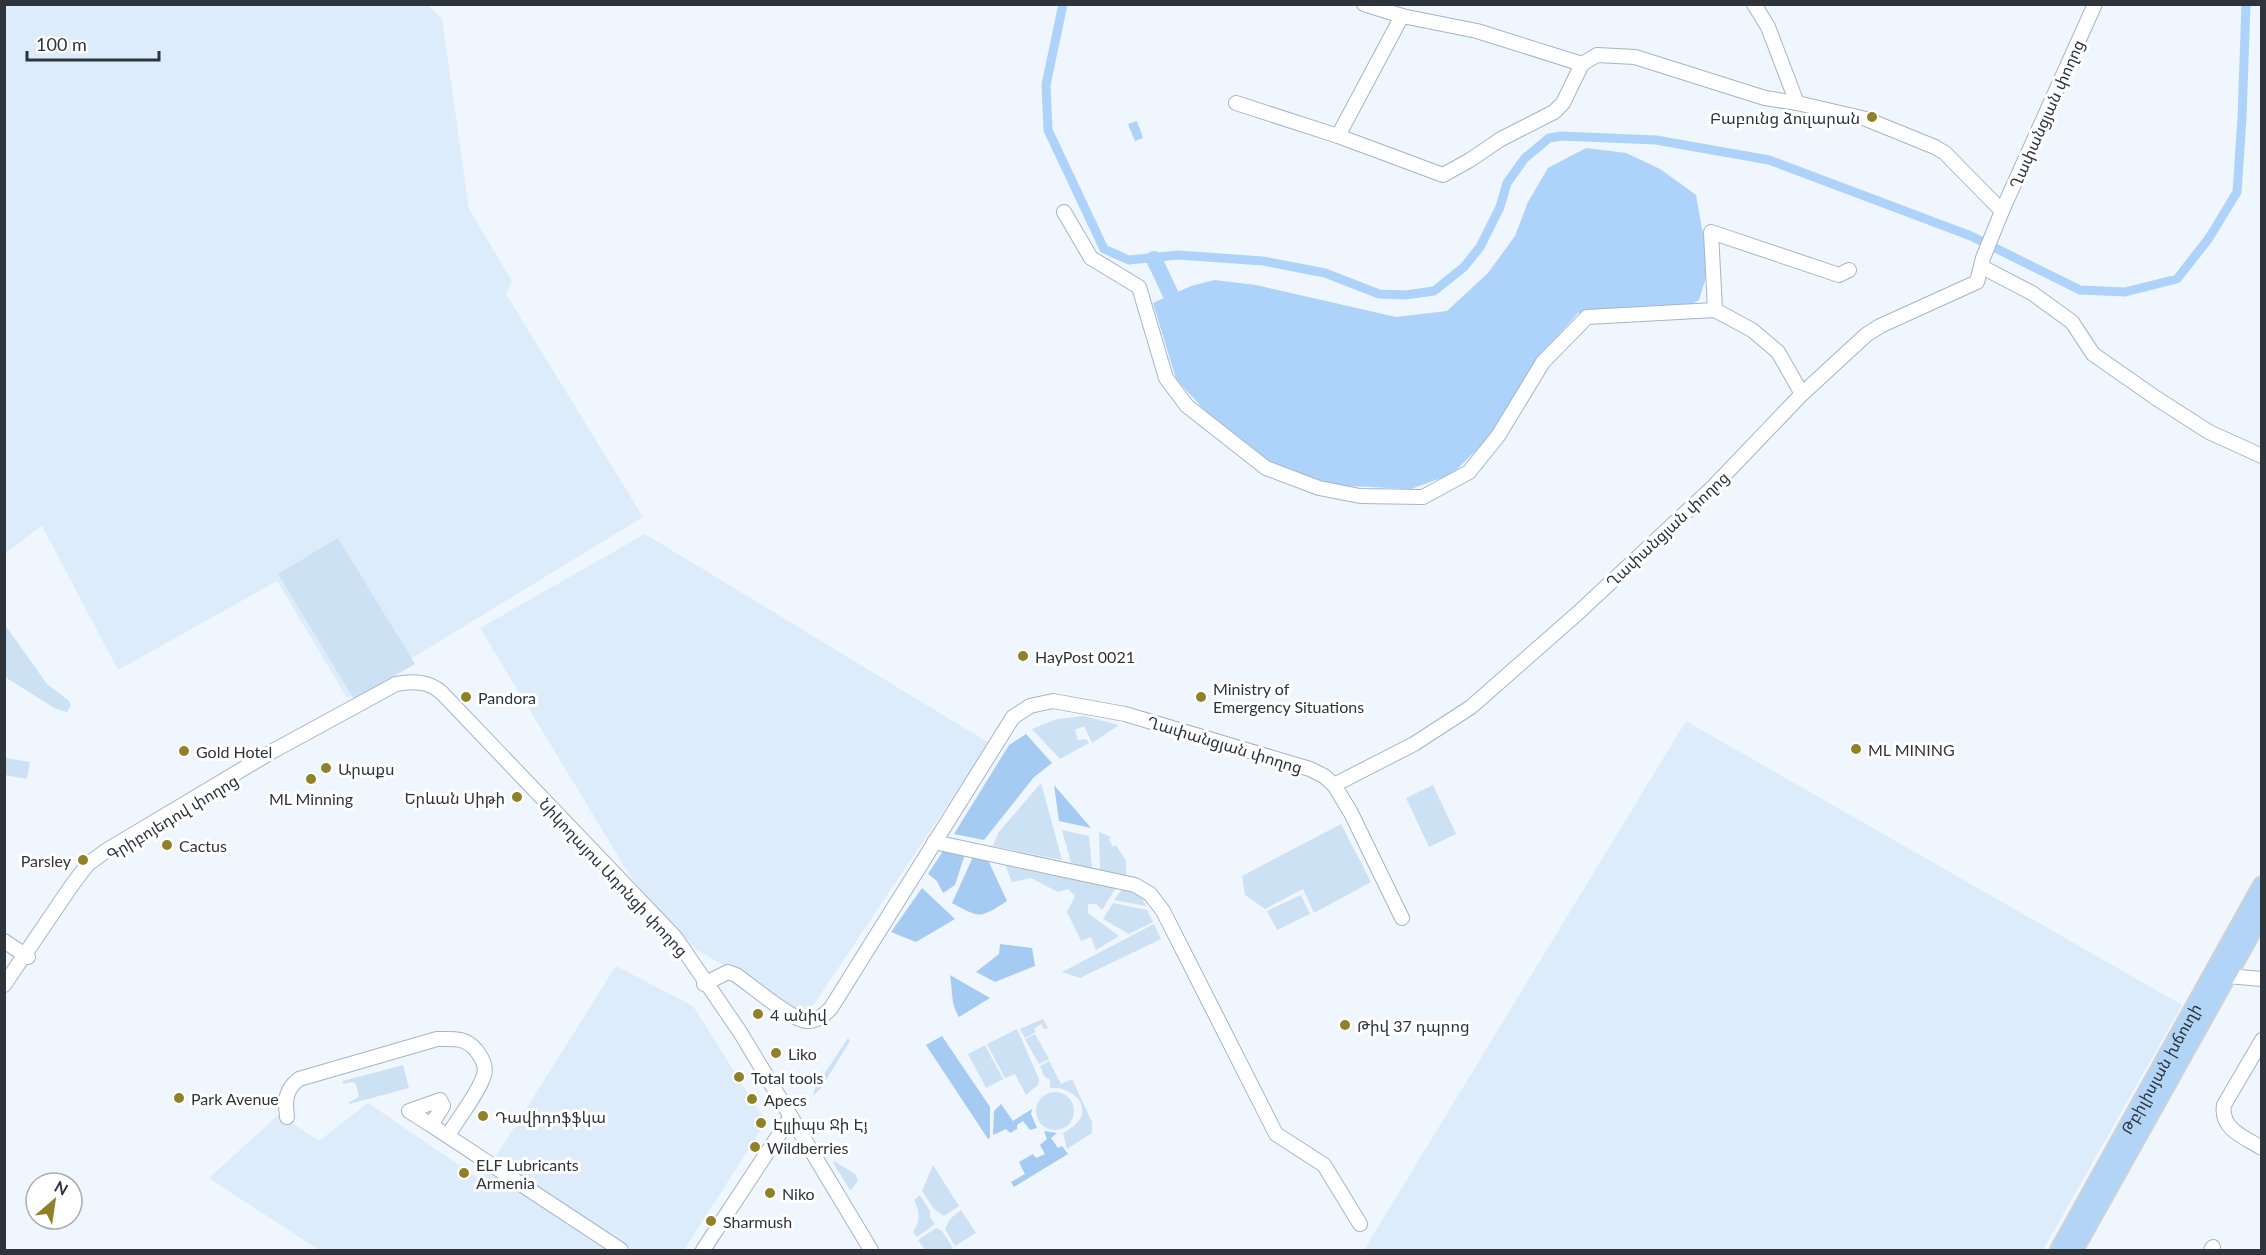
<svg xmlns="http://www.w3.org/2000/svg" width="2266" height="1255" viewBox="0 0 2266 1255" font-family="Lato,'Noto Sans Armenian',sans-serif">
<rect width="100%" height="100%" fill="#eff6fe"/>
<g fill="#ddecfb">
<path d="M5,5H428L442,19L469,209L512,281L506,294L643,517L347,698L277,581L118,670L42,526L5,553Z"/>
<path d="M645,534L989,743L804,1019L737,972L696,950L632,879L480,628Z"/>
<path d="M1686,721L2182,1005L2043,1250H1364Z"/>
<path d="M616,966L693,1006L766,1122L684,1250H319L209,1178L285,1109L282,1116L319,1141L368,1103L481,1180Z"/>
</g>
<g fill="#cde1f5">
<path d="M338,538L415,664L354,699L278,574Z"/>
<path d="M5,625L47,684L68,700L71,705L67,712L56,709L5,677Z"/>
<path d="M1084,716L1119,725L1092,743L1084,726L1075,730L1078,740L1086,739L1089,743L1060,759L1032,729L1057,719Z"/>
<path d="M6,758L30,762L27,779L5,775Z"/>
<path d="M1041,783L1062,860L993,846L998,833Z"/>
<path d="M1433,785L1456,834L1429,847L1406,798Z"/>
<path d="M1341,824L1371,882L1314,913L1303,889L1265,909L1245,895L1242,876Z"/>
<path d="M1062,830L1089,836L1092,868L1071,863Z"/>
<path d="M1099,832L1111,837L1109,839L1113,847L1116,845L1126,861V875L1100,870Z"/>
<path d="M1005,865L1117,886L1102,910L1096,904H1088V913L1119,936L1096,950L1091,937L1081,941L1067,912L1075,896L1068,889L1058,892L1031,878L1012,882Z"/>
<path d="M1123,888L1139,892L1146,906L1114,900Z"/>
<path d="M1301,895L1310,914L1277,930L1267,911Z"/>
<path d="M1113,903L1147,910L1153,922L1129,934L1103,919Z"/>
<path d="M1154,924L1161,939L1080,978L1062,972Z"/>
<path d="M1043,1019L1048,1028L1044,1029L1041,1024L1034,1029L1036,1032L1025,1038L1020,1029Z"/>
<path d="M1017,1029L1039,1079L1038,1085L1026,1095L1015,1074L1005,1078L987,1044Z"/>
<path d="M1035,1034L1049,1059L1039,1064L1025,1039Z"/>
<path d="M848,1038L850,1041L821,1088L813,1096L815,1088Z"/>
<path d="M985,1045L1003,1079L986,1088L968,1054Z"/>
<path d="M1049,1061L1061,1084L1072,1079L1092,1122V1133L1067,1149L1063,1133C1070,1129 1077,1125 1081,1117C1088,1099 1066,1086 1050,1088V1080L1044,1076L1040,1066Z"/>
<path d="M403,1065L409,1088L349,1104V1102L359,1097L356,1084L352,1082L343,1084V1081Z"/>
<circle cx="1055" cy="1111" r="19"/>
<path d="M834,1161L855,1174L858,1180L852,1189L850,1190L833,1163Z"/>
<path d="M933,1165L959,1206L944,1216L934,1209L922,1191Z"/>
<path d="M920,1195L930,1211V1217L935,1224L917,1237L913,1232C921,1220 920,1213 914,1200Z"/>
<path d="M961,1210L976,1233L955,1246L945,1229L950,1219Z"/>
<path d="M936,1228L942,1231L953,1248L949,1250H925L918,1240Z"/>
</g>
<g fill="#a5cbf2">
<path d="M1026,734L1052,763L1034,777L984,840L954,834L1009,745Z"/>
<path d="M1054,785L1091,828L1059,821Z"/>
<path d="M943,851L965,854L955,885L943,893L937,881L928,874Z"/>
<path d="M986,856L1007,901C980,918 981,919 952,903L973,857Z"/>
<path d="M922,888L955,919L916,942L891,932Z"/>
<path d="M1000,944L1032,948L1035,966L995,982L976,972L999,954Z"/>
<path d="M950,975L990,998L959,1017C950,1003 953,991 950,975Z"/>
<path d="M942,1036L990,1107V1138L988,1139L926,1045Z"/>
<path d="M1001,1104L1013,1121L1032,1109L1031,1114L1037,1128L1030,1130L1023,1121L1017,1125V1129L1010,1133L1006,1129L993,1135L994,1111Z"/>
<path d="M1044,1131L1057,1133L1051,1138L1058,1148L1062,1146L1068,1154L1014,1187L1011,1182L1025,1174L1019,1162L1033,1154L1036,1158L1045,1154L1040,1145L1047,1139Z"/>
</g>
<g fill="#add3fa">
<path d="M1137,121L1143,138L1135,141L1128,124Z"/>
<path d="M1586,148L1626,153L1660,169L1696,195L1709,268L1699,300L1683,309L1633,307L1578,313L1540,356L1499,428L1452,474L1411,489L1327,485L1286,475L1211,417L1176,379L1153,303L1191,286L1215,280L1256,285L1396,317L1447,311L1488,273L1515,236L1528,202L1548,168Z"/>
</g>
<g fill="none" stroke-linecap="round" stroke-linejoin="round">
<path stroke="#add3fa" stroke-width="9" d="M1063,4L1046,85L1048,130L1104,249L1129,260L1178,255L1263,261L1325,273L1379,294L1405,295L1434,291L1464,267L1480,247L1500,207L1507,183L1525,158L1549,138L1561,136L1656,140L1769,160L1971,236L2080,290L2125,292L2177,279L2209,238L2237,192L2242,118L2246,4"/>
<path stroke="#add3fa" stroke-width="16" d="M1154,259L1171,295"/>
<defs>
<g id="minor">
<path d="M1364,4L1402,16L1477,31L1582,64"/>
<path d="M1754,4L1768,27L1797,103"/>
<path d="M1236,103L1338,136L1443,175L1470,160L1501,139L1554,112L1563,103L1582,64L1597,55L1635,57L1765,98L1797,103L1866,119L1935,147L1945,153L2002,211"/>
<path d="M1338,136L1402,16"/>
<path d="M1064,212L1091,258L1139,287L1166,378L1187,406L1266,468L1319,488L1360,496L1423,497L1469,472L1498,436L1543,362L1587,317L1715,310L1752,330L1778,352L1802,394"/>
<path d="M1982,267L2032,293L2072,322L2093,354L2156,398L2209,432L2262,456"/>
<path d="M1715,310L1711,232L1839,275L1849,270"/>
<path d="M1334,785L1414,744L1471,707L1579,612L1713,487L1802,394L1866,335L1880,326L1977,282L1983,258L2002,211L2095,4"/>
<path d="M934,842L1135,885L1150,894L1163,911L1276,1134L1324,1165L1360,1224"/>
<path d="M4,941L28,957"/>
<path d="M2227,976L2262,979"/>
<path d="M704,984L728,972L736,975C751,985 791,1020 807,1021C818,1021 824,1015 831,1008L1013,717L1030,706L1053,701L1125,714L1310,769L1324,776L1334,785L1351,813L1402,918"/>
<path d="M4,985L72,885L88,864L107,850L273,751L396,684C413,681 429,681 442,693L675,937L740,1032L871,1250"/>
<path d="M2262,1040L2224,1105C2220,1129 2244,1137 2262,1148"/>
<path d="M287,1117C285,1100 285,1090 299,1079L437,1039C453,1039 465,1037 476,1050C481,1057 487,1065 484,1075C479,1092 458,1119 448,1135"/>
<path d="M431,1125L409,1111L440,1100L443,1106L431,1125L621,1250"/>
<path d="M703,1250L790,1118"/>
<path d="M2211,1250L2213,1247"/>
</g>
<g id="major">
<path id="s1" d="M2059,1250L2262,885"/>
<path d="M2074,1250L2262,914"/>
</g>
</defs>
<use href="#minor" stroke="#a4b5c7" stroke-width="16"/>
<use href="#major" stroke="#d1d2d4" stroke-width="20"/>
<use href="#minor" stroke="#fff" stroke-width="14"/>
<use href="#major" stroke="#b1d4f7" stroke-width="16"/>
</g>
<g fill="#908128" stroke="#fff" stroke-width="2">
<circle cx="1872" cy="117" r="6"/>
<circle cx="1023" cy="656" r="6"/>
<circle cx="466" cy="697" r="6"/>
<circle cx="1201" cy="697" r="6"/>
<circle cx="1856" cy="749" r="6"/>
<circle cx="184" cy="751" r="6"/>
<circle cx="326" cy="768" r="6"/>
<circle cx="311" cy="779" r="6"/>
<circle cx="517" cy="797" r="6"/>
<circle cx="167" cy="845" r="6"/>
<circle cx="83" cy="860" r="6"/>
<circle cx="758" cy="1014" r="6"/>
<circle cx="1345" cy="1025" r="6"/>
<circle cx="776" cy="1053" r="6"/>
<circle cx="739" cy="1077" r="6"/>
<circle cx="179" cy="1098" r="6"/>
<circle cx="752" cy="1099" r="6"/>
<circle cx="483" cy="1116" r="6"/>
<circle cx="761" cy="1123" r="6"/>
<circle cx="755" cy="1147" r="6"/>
<circle cx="464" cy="1173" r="6"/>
<circle cx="770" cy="1193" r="6"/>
<circle cx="711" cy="1221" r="6"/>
</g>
<g text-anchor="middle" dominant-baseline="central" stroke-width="6" stroke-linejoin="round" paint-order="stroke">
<g font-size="16" fill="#2d343b" stroke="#fff">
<text transform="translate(2046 114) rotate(-66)">Ղափանցյան փողոց</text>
<text transform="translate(1667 529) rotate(-43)">Ղափանցյան փողոց</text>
<text transform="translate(1225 744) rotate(17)">Ղափանցյան փողոց</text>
<text transform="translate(172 817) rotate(-31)">Գրիբոյեդով փողոց</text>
<text transform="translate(614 877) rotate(47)">Նիկողայոս Ադոնցի փողոց</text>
<text stroke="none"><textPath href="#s1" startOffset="208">Թբիլիսյան խճուղի</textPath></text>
</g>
<g font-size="16" fill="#2d343b" stroke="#fff" text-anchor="start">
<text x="1860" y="117" text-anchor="end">Բաբունց ձուլարան</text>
<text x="1035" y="656">HayPost 0021</text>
<text x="1213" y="688">Ministry of<tspan x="1213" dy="18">Emergency Situations</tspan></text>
<text x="478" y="697">Pandora</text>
<text x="1868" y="749">ML MINING</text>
<text x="196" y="751">Gold Hotel</text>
<text x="338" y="768">Արաքս</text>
<text x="505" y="797" text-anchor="end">Երևան Սիթի</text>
<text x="311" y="798" text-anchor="middle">ML Minning</text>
<text x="179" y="845">Cactus</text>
<text x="71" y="860" text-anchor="end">Parsley</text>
<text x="770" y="1014">4 անիվ</text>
<text x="1357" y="1025">Թիվ 37 դպրոց</text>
<text x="788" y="1053">Liko</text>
<text x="751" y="1077">Total tools</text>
<text x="191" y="1098">Park Avenue</text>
<text x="764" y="1099">Apecs</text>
<text x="495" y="1116">Դավիդոֆֆկա</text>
<text x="773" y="1123">Էլլիպս Ջի Էյ</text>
<text x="767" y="1147">Wildberries</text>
<text x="476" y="1164">ELF Lubricants<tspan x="476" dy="18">Armenia</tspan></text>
<text x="782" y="1193">Niko</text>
<text x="723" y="1221">Sharmush</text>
</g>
</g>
<rect width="2266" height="1255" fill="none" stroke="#2d343b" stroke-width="12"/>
<g transform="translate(54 1201) rotate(29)"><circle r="28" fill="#ffffff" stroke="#abaeb1" stroke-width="1.5"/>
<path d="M0-4.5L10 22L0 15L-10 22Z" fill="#908128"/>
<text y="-9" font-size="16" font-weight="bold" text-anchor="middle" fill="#2d343b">N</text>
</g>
<path d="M27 51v9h132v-9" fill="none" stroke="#2d343b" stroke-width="3"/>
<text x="36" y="51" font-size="18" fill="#2d343b" stroke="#ffffff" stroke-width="4.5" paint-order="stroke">100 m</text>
</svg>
